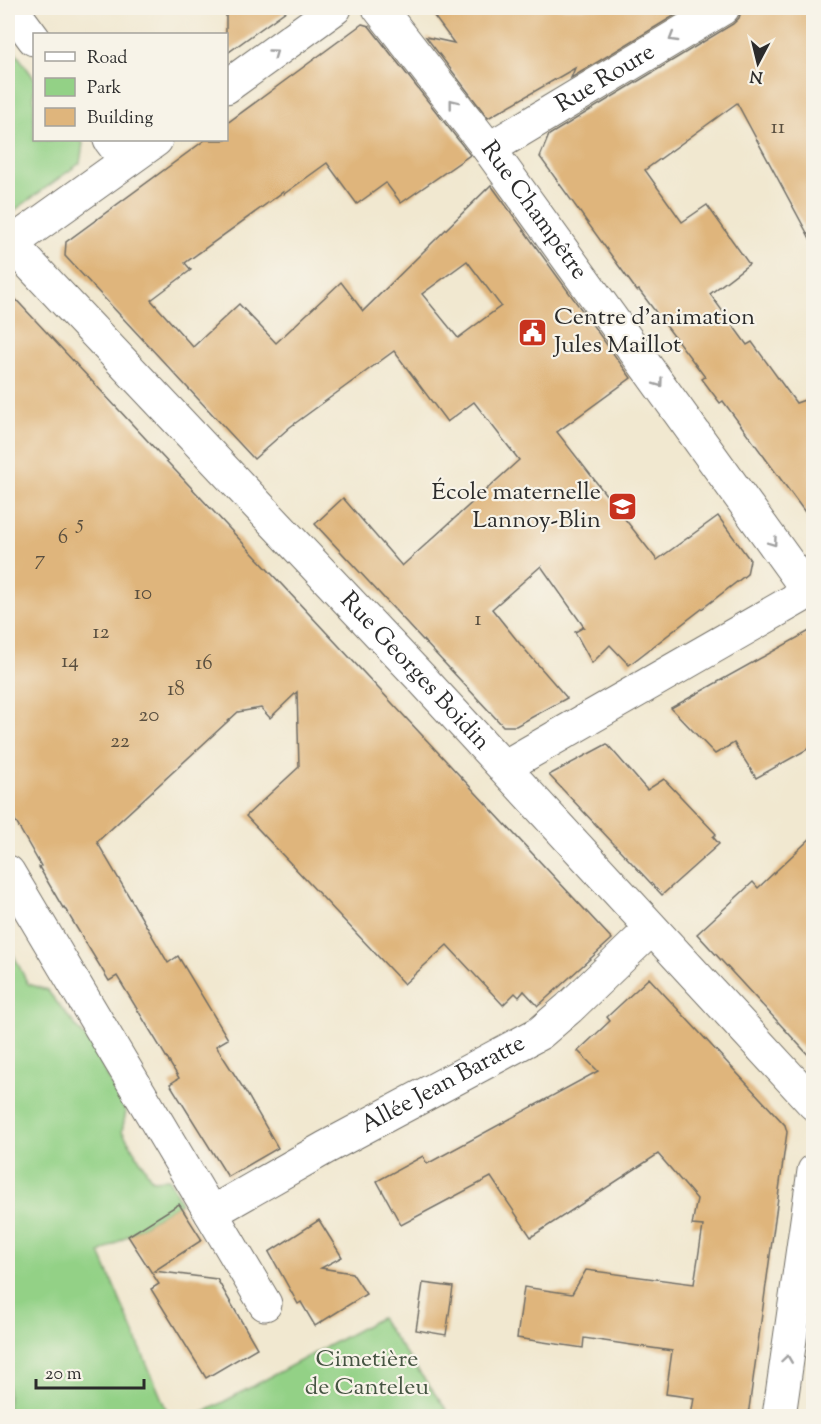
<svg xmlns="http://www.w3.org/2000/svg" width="821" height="1424" viewBox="0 0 821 1424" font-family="'Sorts Mill Goudy',serif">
<rect width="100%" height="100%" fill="#f7f3e8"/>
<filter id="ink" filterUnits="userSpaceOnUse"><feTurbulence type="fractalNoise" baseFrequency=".0167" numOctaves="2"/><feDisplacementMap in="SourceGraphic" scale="12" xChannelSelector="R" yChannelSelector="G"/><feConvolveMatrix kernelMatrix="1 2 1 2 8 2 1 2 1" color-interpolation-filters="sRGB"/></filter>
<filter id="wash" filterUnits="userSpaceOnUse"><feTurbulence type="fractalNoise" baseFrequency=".008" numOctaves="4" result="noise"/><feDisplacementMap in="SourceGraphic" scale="24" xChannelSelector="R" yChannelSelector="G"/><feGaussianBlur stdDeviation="1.35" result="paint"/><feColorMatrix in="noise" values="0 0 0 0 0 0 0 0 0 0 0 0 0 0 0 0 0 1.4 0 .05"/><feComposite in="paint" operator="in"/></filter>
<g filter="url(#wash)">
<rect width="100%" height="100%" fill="#f1e8d0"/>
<g fill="#93d186" stroke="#5f7e58" stroke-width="1.5">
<path d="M8,42L34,78V140H80L83,143L80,163L8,215Z"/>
<path d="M8,944L28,984L47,990L92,1046L126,1112L122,1131L152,1180L169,1179L181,1203L100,1253L169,1416H8Z"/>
<path d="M380,1318L451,1416H197Z"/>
</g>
<g id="blocks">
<g fill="#dfb57c" fill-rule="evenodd">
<path d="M226,8H290L226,54Z"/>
<path d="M428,8H687L571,78L575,68L488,118L426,37L454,43Z"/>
<path d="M742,8H813V244L737,103L645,170L682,222L707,205L749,264L710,294L747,345L752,342L796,403L813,397V523L723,401L720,403L702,379L705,377L639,290L637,291L540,157L549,135L733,24L739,18Z"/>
<path d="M362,24L369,26L470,155L401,203L386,183L357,204L327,163L284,194L283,192L185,263L191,270L151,300L193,347L239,304L276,343L341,282L363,311L491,185L631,378L557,432L657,560L718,516L750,560L747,574L629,665L610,645L592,663L575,632L584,627L541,566L492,609L520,644L567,698L516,726H503L315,524L343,498L402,566L519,460L474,402L447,422L394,351L290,427L254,459L65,256L66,242L205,140H226V124ZM467,261L501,306L458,338L422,294Z"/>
<path d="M8,291L612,939L538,1006L524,991L519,997L515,993L503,1005L447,945L404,984L246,816L299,767L297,692L270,718L261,708L238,712L97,842L168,963L178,956L228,1039L216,1046L247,1094L278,1148L228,1177L170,1084L179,1078L117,976L109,981L64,907L63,908L39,867L41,866L8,808Z"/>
<path d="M813,629V746L756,778L734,743L715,754L671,708Z"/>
<path d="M607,744L647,790L664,779L716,834L713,837L719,844L662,895L549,775Z"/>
<path d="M813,836V1060L697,934L753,882L758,888Z"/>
<path d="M649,978L785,1125L787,1132L748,1416H691L694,1398L666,1394L672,1351L584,1338L583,1348L517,1338L524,1287L572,1294L586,1270L694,1284L703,1226L692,1225L697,1199L658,1154L531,1237L491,1177L401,1225L377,1181L423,1156L427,1164L598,1071L578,1051L610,1021L607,1017Z"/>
<path d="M179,1204L202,1240L154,1271L217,1279L257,1348L206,1378L151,1289L159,1284L128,1236Z"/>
<path d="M319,1220L342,1257L321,1268L352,1273L366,1294L315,1326L301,1302L298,1304L269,1252Z"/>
<path d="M423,1283L453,1287L446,1335L416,1330Z"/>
</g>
</g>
</g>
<g filter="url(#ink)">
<use href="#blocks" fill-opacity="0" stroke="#706d65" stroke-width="1.5"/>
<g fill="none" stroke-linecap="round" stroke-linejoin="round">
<defs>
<g id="minor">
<path d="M11,8L34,39"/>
<path id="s1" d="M379,8L489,149L809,592"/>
<path d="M226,87L335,8"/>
<path d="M110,140L126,161"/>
<path id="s2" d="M489,149L723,8"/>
<path id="s3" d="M11,244L423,680L814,1104"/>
<path d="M8,246L156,140"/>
<path d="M504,767L814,589"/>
<path id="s4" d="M8,872L211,1213L325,1148L540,1033L569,1008L651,929"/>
<path d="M211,1213L265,1304"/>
<path d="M779,1416L814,1171"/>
</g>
</defs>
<use href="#minor" stroke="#706d65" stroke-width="35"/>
<use href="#minor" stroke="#fff" stroke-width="33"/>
</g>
<defs><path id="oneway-chevron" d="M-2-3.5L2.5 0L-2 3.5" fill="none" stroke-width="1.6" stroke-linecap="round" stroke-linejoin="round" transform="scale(1.5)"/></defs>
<g stroke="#a0a0a0">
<use href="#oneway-chevron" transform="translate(673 38) rotate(149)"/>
<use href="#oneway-chevron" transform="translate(274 53) rotate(-36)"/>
<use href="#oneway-chevron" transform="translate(453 103) rotate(-128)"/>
<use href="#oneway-chevron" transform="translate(659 383) rotate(54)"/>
<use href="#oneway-chevron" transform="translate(773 542) rotate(54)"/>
<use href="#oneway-chevron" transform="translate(787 1359) rotate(-82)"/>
</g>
</g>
<defs>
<symbol id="civic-square" viewBox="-11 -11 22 22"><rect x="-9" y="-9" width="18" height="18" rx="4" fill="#c8321e" stroke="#f7f3e8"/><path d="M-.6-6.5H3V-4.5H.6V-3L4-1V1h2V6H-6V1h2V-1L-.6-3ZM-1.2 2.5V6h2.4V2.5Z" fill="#fff"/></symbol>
<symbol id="school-square" viewBox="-11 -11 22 22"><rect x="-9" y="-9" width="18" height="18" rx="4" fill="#c8321e" stroke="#f7f3e8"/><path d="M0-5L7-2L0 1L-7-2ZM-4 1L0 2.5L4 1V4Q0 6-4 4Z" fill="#fff"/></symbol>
</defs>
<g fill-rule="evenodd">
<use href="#civic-square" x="516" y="316" width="33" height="33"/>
<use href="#school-square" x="606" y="490" width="33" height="33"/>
</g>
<g text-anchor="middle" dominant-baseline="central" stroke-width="4.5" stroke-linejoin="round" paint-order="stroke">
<g font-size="21" fill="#584e3f">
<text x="778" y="128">11</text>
<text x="80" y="524">5</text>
<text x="63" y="538">6</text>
<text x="40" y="560">7</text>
<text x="143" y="594">10</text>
<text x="478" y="620">1</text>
<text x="101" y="633">12</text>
<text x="70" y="662">14</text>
<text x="204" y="664">16</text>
<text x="176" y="690">18</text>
<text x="149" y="716">20</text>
<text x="120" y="742">22</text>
</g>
<g font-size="24" fill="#2b2b2b" stroke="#f7f3e8">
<text stroke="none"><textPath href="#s2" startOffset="136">Rue Roure</textPath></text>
<text stroke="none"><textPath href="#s1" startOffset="255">Rue Champêtre</textPath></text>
<text stroke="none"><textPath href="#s3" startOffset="588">Rue Georges Boidin</textPath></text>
<text stroke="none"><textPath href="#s4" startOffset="662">Allée Jean Baratte</textPath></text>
</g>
<g font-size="24" fill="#2b2b2b" stroke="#f7f3e8" text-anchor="start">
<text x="554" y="318">Centre d'animation<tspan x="554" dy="28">Jules Maillot</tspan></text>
<text x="601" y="493" text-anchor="end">École maternelle<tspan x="601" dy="28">Lannoy-Blin</tspan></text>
</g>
<g font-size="24" fill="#455442" stroke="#f7f3e8">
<text x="367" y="1360">Cimetière<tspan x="367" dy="28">de Canteleu</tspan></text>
</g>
</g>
<rect width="821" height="1424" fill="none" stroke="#f7f3e8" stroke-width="30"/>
<rect x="33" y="33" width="195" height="108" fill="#f7f3e8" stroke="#a5a39c" stroke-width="1.5"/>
<rect x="45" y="52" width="30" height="9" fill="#ffffff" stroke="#a5a39c" stroke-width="1.5"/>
<text x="87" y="63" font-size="18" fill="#2b2b2b">Road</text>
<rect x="45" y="78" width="30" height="18" fill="#93d186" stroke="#a5a39c" stroke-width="1.5"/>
<text x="87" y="93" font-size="18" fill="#2b2b2b">Park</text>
<rect x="45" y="108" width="30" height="18" fill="#dfb57c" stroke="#a5a39c" stroke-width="1.5"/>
<text x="87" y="123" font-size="18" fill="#2b2b2b">Building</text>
<g transform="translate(758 63) rotate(187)" stroke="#f7f3e8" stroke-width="4.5" paint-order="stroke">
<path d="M0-4.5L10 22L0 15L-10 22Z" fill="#2b2b2b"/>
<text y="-9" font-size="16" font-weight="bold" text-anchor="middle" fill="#2b2b2b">N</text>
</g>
<path d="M36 1379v9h108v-9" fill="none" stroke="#2b2b2b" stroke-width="3"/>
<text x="45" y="1379" font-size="18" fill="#2b2b2b" stroke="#f7f3e8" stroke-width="4.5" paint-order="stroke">20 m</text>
</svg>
